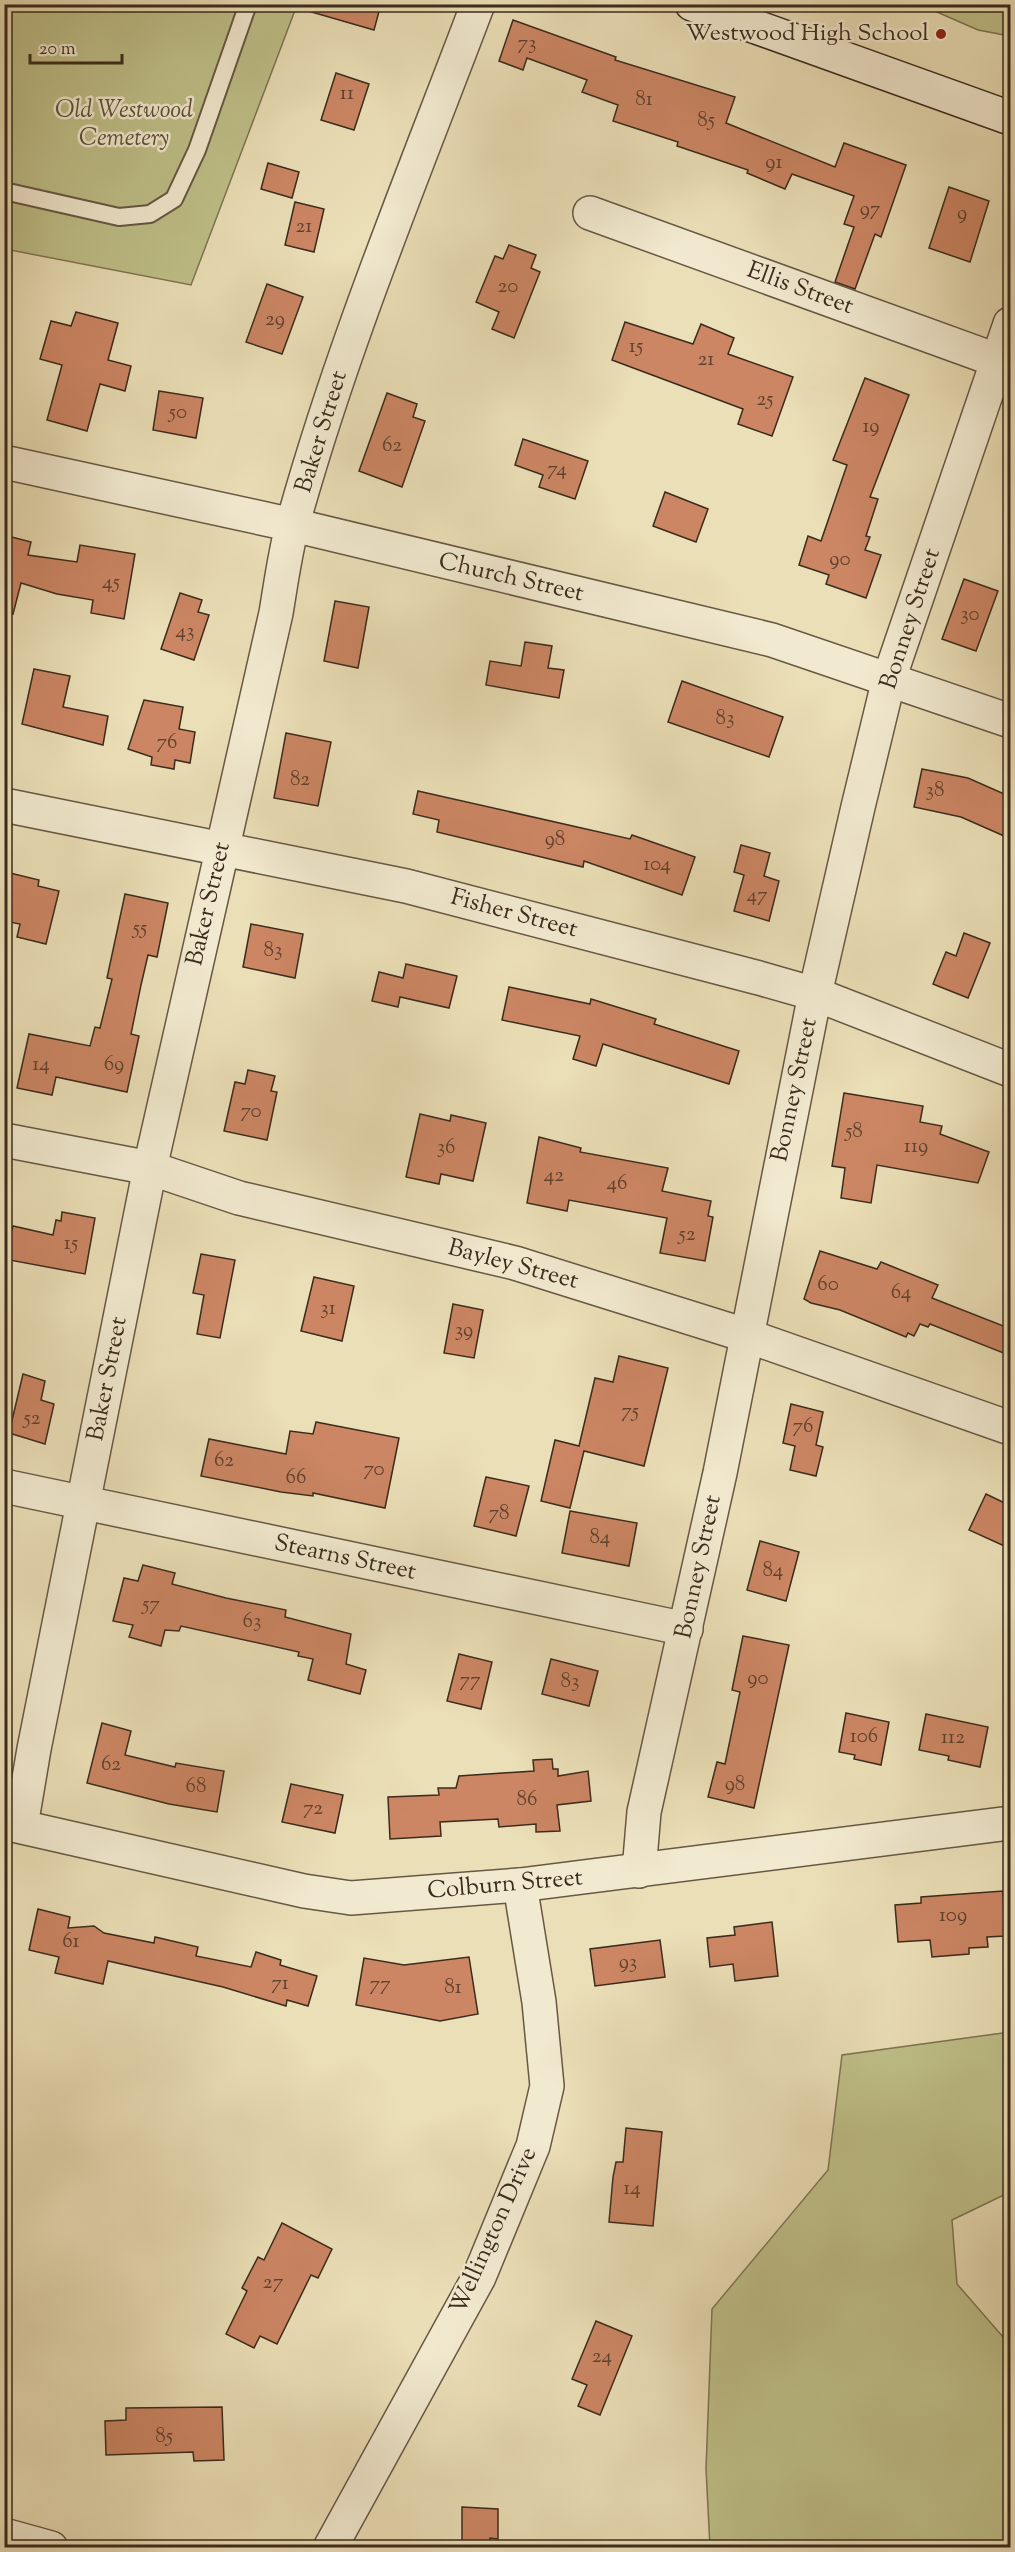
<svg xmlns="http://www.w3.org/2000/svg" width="1015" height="2552" viewBox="0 0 1015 2552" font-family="'Sorts Mill Goudy',serif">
<rect width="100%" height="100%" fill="#ebdfb7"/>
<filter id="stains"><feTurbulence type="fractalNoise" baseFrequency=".00333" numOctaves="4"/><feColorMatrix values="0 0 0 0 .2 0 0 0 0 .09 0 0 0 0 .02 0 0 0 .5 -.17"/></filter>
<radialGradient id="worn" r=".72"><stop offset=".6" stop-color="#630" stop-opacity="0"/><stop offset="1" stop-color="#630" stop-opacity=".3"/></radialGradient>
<g fill="#bfc089" stroke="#7d7653" stroke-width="1.5">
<path d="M4,5H297L191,285L5,249Z"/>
<path d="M921,5H1010V36L978,30Z"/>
<path d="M1010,2032V2192L952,2220L957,2284L1010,2345V2547H710L706,2469L712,2309L828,2170L842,2055Z"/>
</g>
<g fill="#cc8664" stroke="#3b2b1d" stroke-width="1.5">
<path d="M309,4H381L374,30L308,11Z"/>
<path d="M513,20L616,57L615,60L735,97L726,123L835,167L844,143L906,165L881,237L875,234L855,289L835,282L854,227L844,224L854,196L792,174L785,189L747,173L748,170L677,146L678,142L613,121L618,105L582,92L587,80L527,58L523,70L499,61Z"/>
<path d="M336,73L369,84L354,130L321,120Z"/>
<path d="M268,163L299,172L292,198L261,189Z"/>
<path d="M949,187L989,201L970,262L929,248Z"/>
<path d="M295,202L324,209L314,252L285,245Z"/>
<path d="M509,245L536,255L531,268L540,272L514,338L492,329L499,312L476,302L495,256L503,259Z"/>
<path d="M267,284L303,297L282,354L246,342Z"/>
<path d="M76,312L118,323L108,360L131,366L125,391L100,384L87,431L47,420L62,365L40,359L51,321L71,326Z"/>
<path d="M625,322L693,344L701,324L734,338L728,354L793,377L772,436L738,424L743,409L612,360Z"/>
<path d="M865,378L909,395L870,497L878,499L866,536L870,537L865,550L881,555L866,598L826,584L829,575L799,565L808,536L821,541L847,465L833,460Z"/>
<path d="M159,391L203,398L196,438L153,430Z"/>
<path d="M387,393L417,404L413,417L425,421L402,487L359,471Z"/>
<path d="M523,439L588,461L575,499L539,487L543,475L515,465Z"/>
<path d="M665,492L708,509L696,542L653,526Z"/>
<path d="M4,535L31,542L28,555L77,562L80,545L135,554L124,619L91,613L93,600L57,594L21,583L13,614L4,612Z"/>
<path d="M964,579L998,591L976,651L942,639Z"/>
<path d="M180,593L202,600L198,612L209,615L194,660L161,649Z"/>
<path d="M335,601L369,607L358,668L324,661Z"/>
<path d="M525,642L552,646L548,668L564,670L559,698L486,685L490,661L521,666Z"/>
<path d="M34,669L70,676L63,707L108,716L103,745L22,724Z"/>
<path d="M682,681L783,717L769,757L668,722Z"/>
<path d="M144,700L183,707L179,729L195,732L190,763L175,760L174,769L151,765L152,757L128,749Z"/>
<path d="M286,733L331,742L318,806L274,798Z"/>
<path d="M922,769L968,778L1011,797V839L961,817L914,807Z"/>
<path d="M418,791L630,839L632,835L695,857L682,895L584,861L583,867L437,832L439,820L413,814Z"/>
<path d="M741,845L770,853L764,876L779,881L769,921L734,911L744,875L734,872Z"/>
<path d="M10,873L39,880L38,886L59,891L46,944L17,937L20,924L4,921V877L8,878Z"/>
<path d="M125,894L168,903L157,957L148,955L141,985L131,1034L139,1036L127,1092L56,1077L52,1095L17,1088L29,1034L90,1046L95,1027L100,1028L112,979L107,978Z"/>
<path d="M251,924L303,934L295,978L243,967Z"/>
<path d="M964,933L990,943L968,998L933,984L946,952L956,956Z"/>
<path d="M406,964L457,976L449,1008L400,997L398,1007L372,1001L379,972L403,978Z"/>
<path d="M509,987L590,1004L591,999L656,1019L654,1024L739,1051L729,1084L603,1044L596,1066L573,1059L580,1036L502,1020Z"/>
<path d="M248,1070L275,1076L271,1091L277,1092L267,1140L224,1131L235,1082L245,1084Z"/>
<path d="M844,1093L923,1106L920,1122L942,1126L940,1134L989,1152L978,1183L877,1165L871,1203L841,1198L845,1168L832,1166Z"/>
<path d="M420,1114L450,1121L451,1115L486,1123L473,1181L441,1174L439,1184L406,1177Z"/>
<path d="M539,1137L581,1148L580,1152L668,1168L662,1191L711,1201L708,1216L713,1217L705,1261L660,1253L667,1218L569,1200L567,1211L527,1203Z"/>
<path d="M62,1212L95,1218L85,1274L4,1259L13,1226L53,1235L56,1220L61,1221Z"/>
<path d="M820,1251L877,1269L881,1262L938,1285L932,1298L1011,1329V1356L930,1324L928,1327L920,1324L914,1336L908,1333L906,1337L840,1310L811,1303L804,1299Z"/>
<path d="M201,1254L235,1260L220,1338L197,1334L204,1295L193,1293Z"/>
<path d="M314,1277L354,1286L342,1341L301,1331Z"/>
<path d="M453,1304L483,1310L474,1358L444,1353Z"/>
<path d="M619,1356L668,1368L644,1466L584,1451L570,1508L541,1501L555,1440L579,1446L595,1378L613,1382Z"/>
<path d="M23,1374L45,1381L41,1400L54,1404L45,1444L9,1433Z"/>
<path d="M791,1404L823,1412L816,1445L823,1447L816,1476L790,1470L795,1446L783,1443Z"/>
<path d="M316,1422L399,1438L385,1508L313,1493V1496L281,1492L201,1476L209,1439L286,1454L290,1431L313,1434Z"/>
<path d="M486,1477L529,1486L516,1536L474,1526Z"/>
<path d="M986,1494L1011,1506V1549L969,1530Z"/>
<path d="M570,1511L637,1523L629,1566L562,1553Z"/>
<path d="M760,1541L799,1552L786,1601L747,1590Z"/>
<path d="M143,1565L175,1573L172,1584L226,1598L286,1610L285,1617L351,1634L346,1664L366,1670L360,1694L308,1680L313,1659L298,1656L299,1652L181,1626L179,1631L165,1630L161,1646L129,1637L133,1625L113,1621L124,1578L138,1581Z"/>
<path d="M743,1636L789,1645L754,1808L708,1797L717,1762L725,1764L740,1692L732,1690Z"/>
<path d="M459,1654L492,1662L481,1709L447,1701Z"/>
<path d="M551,1659L598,1671L589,1706L542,1694Z"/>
<path d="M846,1713L889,1722L881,1765L854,1759L855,1755L839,1752Z"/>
<path d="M926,1714L988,1727L980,1767L948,1760L949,1756L919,1750Z"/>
<path d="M102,1723L131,1731L125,1755L175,1767L176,1763L224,1771L217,1812L169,1804L87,1783Z"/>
<path d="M552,1759L553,1769H558V1776L588,1771L591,1801L557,1805L560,1831L536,1832V1824L499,1827L498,1819L440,1822L441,1836L390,1839L388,1797L439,1795L438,1788H456L459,1776L534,1771L533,1760Z"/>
<path d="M291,1784L343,1795L335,1833L282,1822Z"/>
<path d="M1003,1891L1005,1936L987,1937L988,1947L969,1948V1954L932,1957L930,1940L898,1942L895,1905L921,1903V1897Z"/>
<path d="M38,1909L70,1917L68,1928L94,1926L104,1933L154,1943L155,1937L198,1947L196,1956L251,1967L256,1952L281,1960L280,1965L317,1976L308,2006L287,2000L286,2006L223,1987L108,1961L103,1984L55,1973L59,1957L29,1950Z"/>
<path d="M772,1922L778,1976L735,1981L733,1964L710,1967L707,1938L735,1935L734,1927Z"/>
<path d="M660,1940L665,1977L595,1986L590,1949Z"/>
<path d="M469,1957L478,2014L440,2021L356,2005L364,1958L404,1965Z"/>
<path d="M626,2128L662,2132L653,2226L609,2222L613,2177L616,2162H623Z"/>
<path d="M282,2223L332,2249L318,2278L311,2275L277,2344L260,2336L254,2348L226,2334L247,2291L242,2288L258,2257L264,2260Z"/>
<path d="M596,2321L632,2336L600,2415L578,2406L587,2385L572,2379Z"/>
<path d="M222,2407L224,2460L194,2461L193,2452L106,2455L105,2421L126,2420V2408Z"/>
<path d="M462,2507L498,2509V2539L490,2538V2547H462Z"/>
</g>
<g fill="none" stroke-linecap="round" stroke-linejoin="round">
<defs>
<path id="lane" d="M4,191L119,217L150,214L174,199L197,150L248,4"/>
<g id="street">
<path d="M590,213L1010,365"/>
<path d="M4,462L293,525L772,640L1010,721"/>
<path d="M4,805L406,886L759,978L815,994L1010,1070"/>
<path d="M4,1140L150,1168L239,1198L515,1263L745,1335L1010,1428"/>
<path d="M4,1486L686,1629"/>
<path d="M4,1823L304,1891L351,1898L520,1885L1010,1823"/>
<path d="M21,1826L34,1749L150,1168L276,613C281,583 285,552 293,523C342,346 413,176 478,4"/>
<path d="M639,1871L644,1812L720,1473L815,994L858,807L889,679L1010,324"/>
<path d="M4,2535L51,2548"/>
<path d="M330,2548L479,2277L533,2146L547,2086L539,2002L520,1885"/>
</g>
<path id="secondary" d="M692,4L1010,118"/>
</defs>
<use href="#lane" stroke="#675844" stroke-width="20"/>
<use href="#street" stroke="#675844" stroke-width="36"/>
<use href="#secondary" stroke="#3b2b1d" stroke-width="36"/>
<use href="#lane" stroke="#f2ead0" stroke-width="16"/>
<use href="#street" stroke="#f2ead0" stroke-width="33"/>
<use href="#secondary" stroke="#f2ead0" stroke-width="33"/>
</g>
<circle fill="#8f2418" stroke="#f2ead0" stroke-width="2" cx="941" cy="34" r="6"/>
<g text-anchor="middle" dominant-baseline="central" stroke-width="5" stroke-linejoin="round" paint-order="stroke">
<g font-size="21" fill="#5f422f">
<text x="527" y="44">73</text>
<text x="347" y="94">11</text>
<text x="644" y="100">81</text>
<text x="706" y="121">85</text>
<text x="774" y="163">91</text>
<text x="870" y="210">97</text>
<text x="962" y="214">9</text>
<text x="304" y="227">21</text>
<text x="508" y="287">20</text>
<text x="275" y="320">29</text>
<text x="636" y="347">15</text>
<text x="706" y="360">21</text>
<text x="765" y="400">25</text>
<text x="178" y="413">50</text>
<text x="871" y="427">19</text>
<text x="392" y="446">62</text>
<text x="557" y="470">74</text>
<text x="840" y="560">90</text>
<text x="111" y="583">45</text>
<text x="970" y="615">30</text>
<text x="185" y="632">43</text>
<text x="725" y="719">83</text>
<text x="167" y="743">76</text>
<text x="300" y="780">82</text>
<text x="935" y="791">38</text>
<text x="555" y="840">98</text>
<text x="657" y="865">104</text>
<text x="757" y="896">47</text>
<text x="140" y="929">55</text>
<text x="273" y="951">83</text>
<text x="41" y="1065">14</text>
<text x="114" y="1065">69</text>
<text x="251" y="1112">70</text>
<text x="854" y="1132">58</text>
<text x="916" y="1147">119</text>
<text x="446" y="1148">36</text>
<text x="554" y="1176">42</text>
<text x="617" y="1184">46</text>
<text x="687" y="1235">52</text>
<text x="71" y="1244">15</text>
<text x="828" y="1285">60</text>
<text x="901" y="1293">64</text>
<text x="328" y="1309">31</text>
<text x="464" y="1331">39</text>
<text x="630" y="1412">75</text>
<text x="32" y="1419">52</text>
<text x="803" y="1427">76</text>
<text x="224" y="1461">62</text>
<text x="374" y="1470">70</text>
<text x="296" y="1478">66</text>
<text x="499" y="1514">78</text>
<text x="600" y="1538">84</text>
<text x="773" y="1571">84</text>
<text x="151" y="1605">57</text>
<text x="252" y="1622">63</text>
<text x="758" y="1679">90</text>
<text x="470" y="1681">77</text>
<text x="570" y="1682">83</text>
<text x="864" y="1737">106</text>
<text x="953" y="1738">112</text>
<text x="111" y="1765">62</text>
<text x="735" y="1785">98</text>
<text x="196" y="1787">68</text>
<text x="527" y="1800">86</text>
<text x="313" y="1809">72</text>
<text x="953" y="1916">109</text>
<text x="71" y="1942">61</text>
<text x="628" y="1963">93</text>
<text x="280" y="1984">71</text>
<text x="380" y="1985">77</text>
<text x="453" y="1988">81</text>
<text x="632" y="2189">14</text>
<text x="273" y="2283">27</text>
<text x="602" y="2357">24</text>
<text x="164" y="2437">85</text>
</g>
<g font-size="24" fill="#3b2b1d" stroke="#f2ead0" text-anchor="end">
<text x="929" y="34">Westwood High School</text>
</g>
<g font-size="24" font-style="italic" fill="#5c5038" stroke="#f2ead0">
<text x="124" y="111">Old Westwood<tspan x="124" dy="28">Cemetery</tspan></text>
</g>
<g font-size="24" fill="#3b2b1d" stroke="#f2ead0">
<text transform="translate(800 289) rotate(20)">Ellis Street</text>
<text transform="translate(322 432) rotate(-73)">Baker Street</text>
<text transform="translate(511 578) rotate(13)">Church Street</text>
<text transform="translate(911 619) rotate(-72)">Bonney Street</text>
<text transform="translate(209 904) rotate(-77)">Baker Street</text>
<text transform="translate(514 914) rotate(15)">Fisher Street</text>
<text transform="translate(795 1090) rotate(-78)">Bonney Street</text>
<text transform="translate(513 1265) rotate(15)">Bayley Street</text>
<text transform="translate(108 1379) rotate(-79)">Baker Street</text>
<text transform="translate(345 1558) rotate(12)">Stearns Street</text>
<text transform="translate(699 1567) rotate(-78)">Bonney Street</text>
<text transform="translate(505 1885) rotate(-5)">Colburn Street</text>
<text transform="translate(494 2231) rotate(-66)">Wellington Drive</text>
</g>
</g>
<rect width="1015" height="2552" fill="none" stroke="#ebdfb7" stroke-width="24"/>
<rect x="6" y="6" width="1003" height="2540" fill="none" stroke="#3b2b1d" stroke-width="3"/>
<rect x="12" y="12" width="991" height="2528" fill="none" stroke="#3b2b1d" stroke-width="1.5"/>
<path d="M30 54v9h92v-9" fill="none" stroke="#3b2b1d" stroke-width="3"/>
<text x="39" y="54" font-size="18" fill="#3b2b1d" stroke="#f2ead0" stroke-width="4.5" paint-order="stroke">20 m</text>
<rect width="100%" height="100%" filter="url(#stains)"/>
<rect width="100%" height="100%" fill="url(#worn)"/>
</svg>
